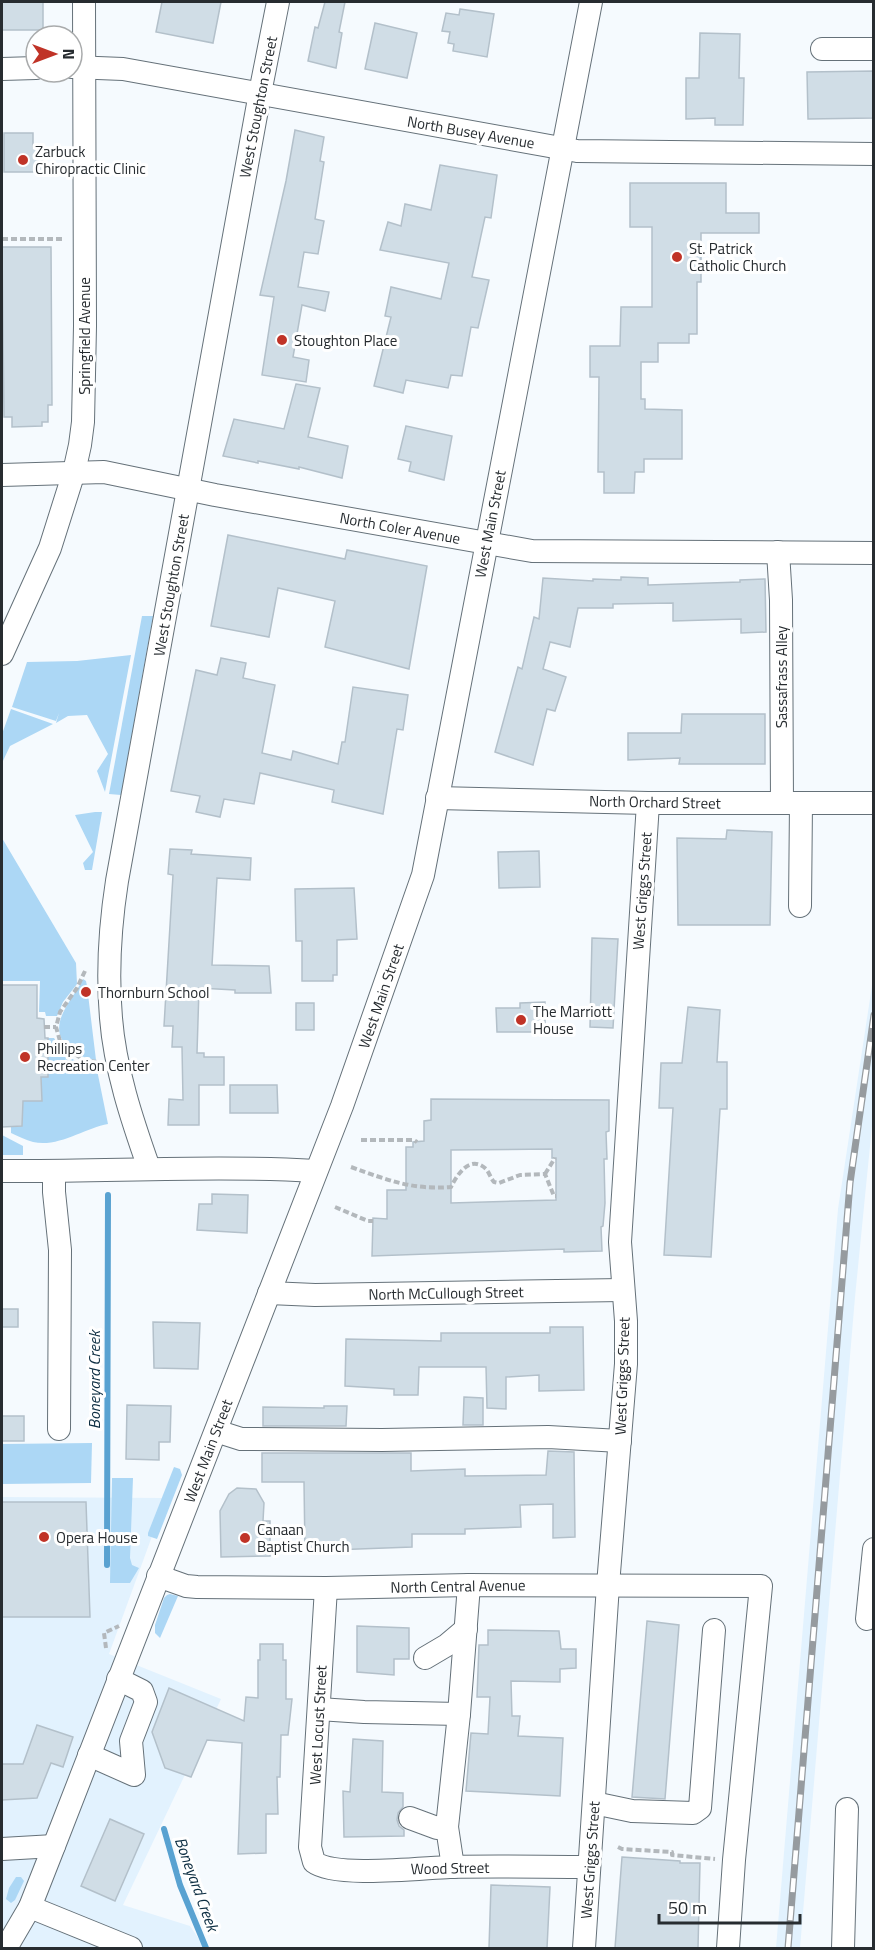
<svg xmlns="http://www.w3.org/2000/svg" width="875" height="1950" viewBox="0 0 875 1950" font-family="'Titillium Web',sans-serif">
<rect width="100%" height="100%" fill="#f5fafe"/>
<g fill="#e2f2fe">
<path d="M873,979V1116L855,1297L800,1948H776L838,1209Z"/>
<path d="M2,1497L166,1498L109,1654L221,1699L123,1905L190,1926L205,1948H2Z"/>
</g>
<g fill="#acd7f5">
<path d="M142,616H153L121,795L109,794Z"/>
<path d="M131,655L105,792L97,771L108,754L87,715L68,716L56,723L59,713L56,721L12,707L27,662L77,661Z"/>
<path d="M11,709L53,724L10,746L2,763V734Z"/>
<path d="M95,812H102L92,870H85L83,863L93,852L75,815Z"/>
<path d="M2,838L76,963L77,984L63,1002L57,1016H46L45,1012H39L40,981H2Z"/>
<path d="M83,979L86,981L87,986L96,1060C85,1059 77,1054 69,1048C44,1026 73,1000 83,979Z"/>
<path d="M48,1038H54C64,1055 76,1066 96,1065L108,1124C85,1128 58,1148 33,1142C26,1140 18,1136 11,1133V1127L22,1126L23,1101L42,1100L41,1077L48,1076Z"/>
<path d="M2,1135L23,1146V1155H2Z"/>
<path d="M92,1443L91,1483L2,1484V1444Z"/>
<path d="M174,1467L180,1469L182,1475L157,1539L148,1536V1533Z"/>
<path d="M112,1478H133L130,1558L132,1565L139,1568L130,1583H110Z"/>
<path d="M170,1594L178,1596L160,1638L155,1633V1625L164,1598L167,1595Z"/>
<path d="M16,1877H21L24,1881L15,1900L11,1903L6,1899L9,1888Z"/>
</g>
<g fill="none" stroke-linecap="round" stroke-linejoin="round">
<g stroke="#59a2d1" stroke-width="6">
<path d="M107,1565L108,1195"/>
<path d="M164,1829L180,1885L206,1948"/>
</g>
</g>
<g fill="#d0dde6" stroke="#b3c0ca" stroke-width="1.5" fill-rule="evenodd">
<rect x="2" y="2" width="41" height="28"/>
<path d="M162,2H221L213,43L156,32Z"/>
<path d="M325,2H345L339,32L342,33L336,68L308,61L315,27L318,28Z"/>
<path d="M460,9L494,14L487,57L453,51L454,44L448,43L450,32L442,31L446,13L459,15Z"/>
<path d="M375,23L417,33L407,78L365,69Z"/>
<path d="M700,33L740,34L739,78H744L743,125H715V118L686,119V78H699Z"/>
<path d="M873,71V118L808,119L807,72Z"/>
<path d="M295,130L324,137L320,161L324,162L315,219L324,221L318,254L304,252L298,287L329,292L325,311L302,305L293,357L309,360L306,382L262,375L274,297L260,295L286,181Z"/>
<path d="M4,133H33V147H43V172H4Z"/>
<path d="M440,165L497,175L491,218L485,217L472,277L489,280L478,328L471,327L462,376L451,375L448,388L406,380L403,393L374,386L391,317L385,316L391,287L441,299L449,263L380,250L388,222L401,226L405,204L431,210Z"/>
<path d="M630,183H726V213H759V233H701V282H697V334H689V343H658V362H641V399H645V409L682,410V459H644V472H635L634,493H604V472H598L599,377H590V346H620L621,307H652V227H630Z"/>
<path d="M2,247H51L52,405H48V422H42V426L12,427V417H4Z"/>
<path d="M296,384L320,388L308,437L348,446L342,478L299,467V469L258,461V463L223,456L234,419L284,429Z"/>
<path d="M406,426L452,436L444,480L409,471L411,462L398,459Z"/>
<path d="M228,535L345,559L347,550L427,566L409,669L325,647L335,601L278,588L269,637L211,626Z"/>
<path d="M621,577L648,578V585L740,582V580L765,579L766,632L741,633V619L673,621V603L613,604V608H578L570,647L550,642L543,669L566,677L555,711L547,709L533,765L495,752L518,667L522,669L534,617L539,619L543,578L593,581V579L621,580Z"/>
<path d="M221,658L246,663L243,678L275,685L262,753L291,760L293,751L338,764L342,742H345L353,687L408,695L403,730L397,729L383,814L332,802L334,790L260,773L254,804L224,799L220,817L196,812L200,796L171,791L196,670L217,675Z"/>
<path d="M682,714H765V764H679L680,758L628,760V733H681Z"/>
<path d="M727,830L772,832L770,925H678L677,838L726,839Z"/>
<path d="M170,849L192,850L191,854L251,858L250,880L217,878L212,965L269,966L271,993H235V990L199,988L197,1053H204V1057H224V1085H199V1125H168L169,1099L183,1100L182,1047H172L173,1026H164L173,875L168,874Z"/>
<path d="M539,851L540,887L499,888L498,852Z"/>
<path d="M354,888L357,939L337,940V975H333V981H302V941H296L295,889Z"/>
<path d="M592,938L618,939L613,1028L590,1027Z"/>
<path d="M2,985H37V1018L44,1019L45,1038H48V1077H41L42,1101H23L22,1126L2,1127Z"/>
<path d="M545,1002V1032H497L496,1008H520V1003Z"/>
<rect x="296" y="1003" width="18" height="27"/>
<path d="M688,1007L720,1010L717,1062H727V1109H720L711,1257L664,1255L673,1108H659L661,1063H682Z"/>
<path d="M230,1085H277L278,1113H230Z"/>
<path d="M431,1099L609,1100V1131L606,1132L607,1159H604L605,1203L603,1226L601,1227L602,1251L564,1252V1249L372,1256L373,1218L387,1219V1190H406V1147H413V1142L424,1141V1121L431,1120ZM552,1149V1158H556V1200L451,1203V1150Z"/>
<path d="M212,1194L248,1195L247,1233L197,1230L199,1204H212Z"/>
<rect x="2" y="1309" width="16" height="18"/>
<path d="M153,1322L200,1323L198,1369L154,1368Z"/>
<path d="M550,1327H583L584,1390L539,1391V1375L506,1377V1409L487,1408L486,1367H419L418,1395H394V1389L345,1386L346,1339L441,1341V1333H550Z"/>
<path d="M464,1397L483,1398V1425H463Z"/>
<path d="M127,1405L171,1406L170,1442H159V1460L126,1459Z"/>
<path d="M324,1406H347L346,1426H263V1407L324,1408Z"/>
<rect x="2" y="1416" width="22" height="25"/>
<path d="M548,1451L574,1452L575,1537L553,1538V1504L520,1505L521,1527L465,1529V1534H412V1547L305,1551L304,1482H262V1453H411V1471L465,1469V1476L546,1475Z"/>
<path d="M237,1488L256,1489L264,1503L263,1521H270V1556L221,1557L220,1511L229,1494Z"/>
<path d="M2,1502H86L90,1617H2Z"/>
<path d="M647,1621L679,1625L665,1799L632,1797Z"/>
<path d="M357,1626L409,1628V1659H394V1675L357,1672Z"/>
<path d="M488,1630L559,1631L561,1649H576V1668L560,1669V1682L511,1681L512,1716H520L518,1736L563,1738L560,1796L466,1791L471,1733L488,1734L490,1697H477L479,1645H488Z"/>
<path d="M260,1644H283V1660H286V1699H292L288,1735H281L280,1777H277L278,1814H266V1853L238,1854L242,1743L207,1740L191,1777L165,1768L152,1732L169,1688L244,1721L246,1697L258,1698V1660H260Z"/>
<path d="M37,1725L73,1737L63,1767L51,1763L37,1798L2,1800V1764H23Z"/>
<path d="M353,1739L383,1741L382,1792L403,1793V1807L398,1813L397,1820L399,1826L404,1830V1836L344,1837L343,1791L350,1792Z"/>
<path d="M110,1819L144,1834L115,1901L81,1886Z"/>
<path d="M622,1857L680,1861V1863H700L698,1948H615Z"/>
<path d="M491,1885L550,1887L547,1948H489Z"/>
</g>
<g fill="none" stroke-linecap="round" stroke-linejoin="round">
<defs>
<g id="minor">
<path d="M822,49H874"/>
<path d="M72,67L123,69L577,151L874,154"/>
<path d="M2,69L36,68"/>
<path d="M2,475L104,472L215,495L532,551L874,553"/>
<path d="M778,552L781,600L782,803"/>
<path d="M2,654L50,548L74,472L80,445L83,422L85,326L84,2"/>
<path d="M437,798L648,803H874"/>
<path d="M800,906L801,803"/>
<path d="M149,1168C132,1120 115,1069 111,1018C107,971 110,926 117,881L260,93L278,2"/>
<path d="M2,1171C106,1172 211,1165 316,1171"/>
<path d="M54,1171V1192L60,1250L59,1429"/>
<path d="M269,1293L315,1295L622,1290"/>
<path d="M216,1431L241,1439L382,1440L548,1437L620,1441"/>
<path d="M158,1576L186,1586L197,1587L326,1588L469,1585L761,1586L734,1860L728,1948"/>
<path d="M326,1588L310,1847L314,1862C335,1878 421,1868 450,1867C497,1866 543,1867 589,1867"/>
<path d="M867,1619L874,1549"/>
<path d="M425,1658L447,1645L466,1629"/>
<path d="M319,1709L364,1712L459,1714"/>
<path d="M89,1755L134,1775L131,1741L146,1702L142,1691L118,1679"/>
<path d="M594,1803L632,1811L693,1813L700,1808L714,1630"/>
<path d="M410,1818L437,1828L447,1827"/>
<path d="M2,1849L54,1846"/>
<path d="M453,1867L447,1827L459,1714L469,1585"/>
<path d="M30,1907L131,1948"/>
<path d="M6,1948L30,1907L54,1846L342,1106L423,875L591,2"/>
<path d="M584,1948L608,1585L626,1364V1321L620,1242L648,803"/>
<path d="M843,1948L847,1809"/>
</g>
</defs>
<use href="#minor" stroke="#657179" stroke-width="24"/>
<g stroke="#b3b8bc" stroke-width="4" stroke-dasharray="6 3" stroke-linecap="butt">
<path d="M2,239H63"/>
<path d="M85,971L77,988L60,1012L56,1027L60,1041L70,1051L84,1060L97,1062"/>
<path d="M44,1027H56"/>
<path d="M361,1140H414L417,1142"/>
<path d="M351,1167C388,1180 411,1190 451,1187C457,1175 470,1154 486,1169C489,1172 491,1179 494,1182L499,1183L520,1175L545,1174L554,1196H556"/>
<path d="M545,1174L555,1158"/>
<path d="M335,1207L368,1221H373"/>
<path d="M106,1648L104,1633L119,1626"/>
<path d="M618,1847L622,1849L672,1852V1855L715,1859"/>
</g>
<use href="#minor" stroke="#fff" stroke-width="22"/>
<defs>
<path id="rail" d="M788,1948L850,1183L874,1015"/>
</defs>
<use href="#rail" stroke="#969b9f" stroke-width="7"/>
<use href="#rail" stroke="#fff" stroke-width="4.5" stroke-dasharray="14" stroke-linecap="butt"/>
</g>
<g fill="#c03327" stroke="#fff" stroke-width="2">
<circle cx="23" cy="160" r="6"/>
<circle cx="677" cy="257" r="6"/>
<circle cx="282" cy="340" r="6"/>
<circle cx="86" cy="992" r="6"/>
<circle cx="521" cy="1020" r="6"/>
<circle cx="25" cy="1057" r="6"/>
<circle cx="44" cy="1537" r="6"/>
<circle cx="245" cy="1538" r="6"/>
</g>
<g text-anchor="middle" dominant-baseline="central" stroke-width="6" stroke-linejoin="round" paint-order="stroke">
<g font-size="15" fill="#272c30" stroke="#fff">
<text transform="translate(258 107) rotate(-79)">West Stoughton Street</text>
<text transform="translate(471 132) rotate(10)">North Busey Avenue</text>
<text transform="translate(84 336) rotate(-90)">Springfield Avenue</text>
<text transform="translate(490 524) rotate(-79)">West Main Street</text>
<text transform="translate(400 528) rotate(10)">North Coler Avenue</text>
<text transform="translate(171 585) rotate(-80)">West Stoughton Street</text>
<text transform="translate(781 677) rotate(-90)">Sassafrass Alley</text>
<text transform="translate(655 802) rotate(1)">North Orchard Street</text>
<text transform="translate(642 891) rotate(-86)">West Griggs Street</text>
<text transform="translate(381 996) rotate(-71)">West Main Street</text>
<text transform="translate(446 1293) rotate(-1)">North McCullough Street</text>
<text transform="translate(622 1376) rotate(-88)">West Griggs Street</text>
<text transform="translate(208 1451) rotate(-69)">West Main Street</text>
<text transform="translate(458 1586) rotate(-1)">North Central Avenue</text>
<text transform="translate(318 1725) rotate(-87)">West Locust Street</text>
<text transform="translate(590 1860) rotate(-86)">West Griggs Street</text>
<text transform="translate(450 1868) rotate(-1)">Wood Street</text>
</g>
<g font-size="15" fill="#272c30" stroke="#fff" text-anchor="start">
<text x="35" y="151">Zarbuck<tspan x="35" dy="17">Chiropractic Clinic</tspan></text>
<text x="689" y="248">St. Patrick<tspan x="689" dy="17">Catholic Church</tspan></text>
<text x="294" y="340">Stoughton Place</text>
<text x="98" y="992">Thornburn School</text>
<text x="533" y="1011">The Marriott<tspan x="533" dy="17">House</tspan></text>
<text x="37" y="1048">Phillips<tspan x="37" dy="17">Recreation Center</tspan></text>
<text x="257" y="1529">Canaan<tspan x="257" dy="17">Baptist Church</tspan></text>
<text x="56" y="1537">Opera House</text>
</g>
<g font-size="16" font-style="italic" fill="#0c2d41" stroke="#fff">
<text transform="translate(94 1380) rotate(-90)">Boneyard Creek</text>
<text transform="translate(197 1884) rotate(70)">Boneyard Creek</text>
</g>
</g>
<rect width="875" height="1950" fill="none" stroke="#272c30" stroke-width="6"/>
<g transform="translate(54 54) rotate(90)"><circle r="28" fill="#ffffff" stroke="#a9abac" stroke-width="1.5"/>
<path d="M0-4.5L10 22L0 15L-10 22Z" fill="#c03327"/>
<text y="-9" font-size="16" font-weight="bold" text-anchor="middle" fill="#272c30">N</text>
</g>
<path d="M659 1914v9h141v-9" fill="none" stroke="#272c30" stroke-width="3"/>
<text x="668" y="1914" font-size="18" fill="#272c30" stroke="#ffffff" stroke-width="4.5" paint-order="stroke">50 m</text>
</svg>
